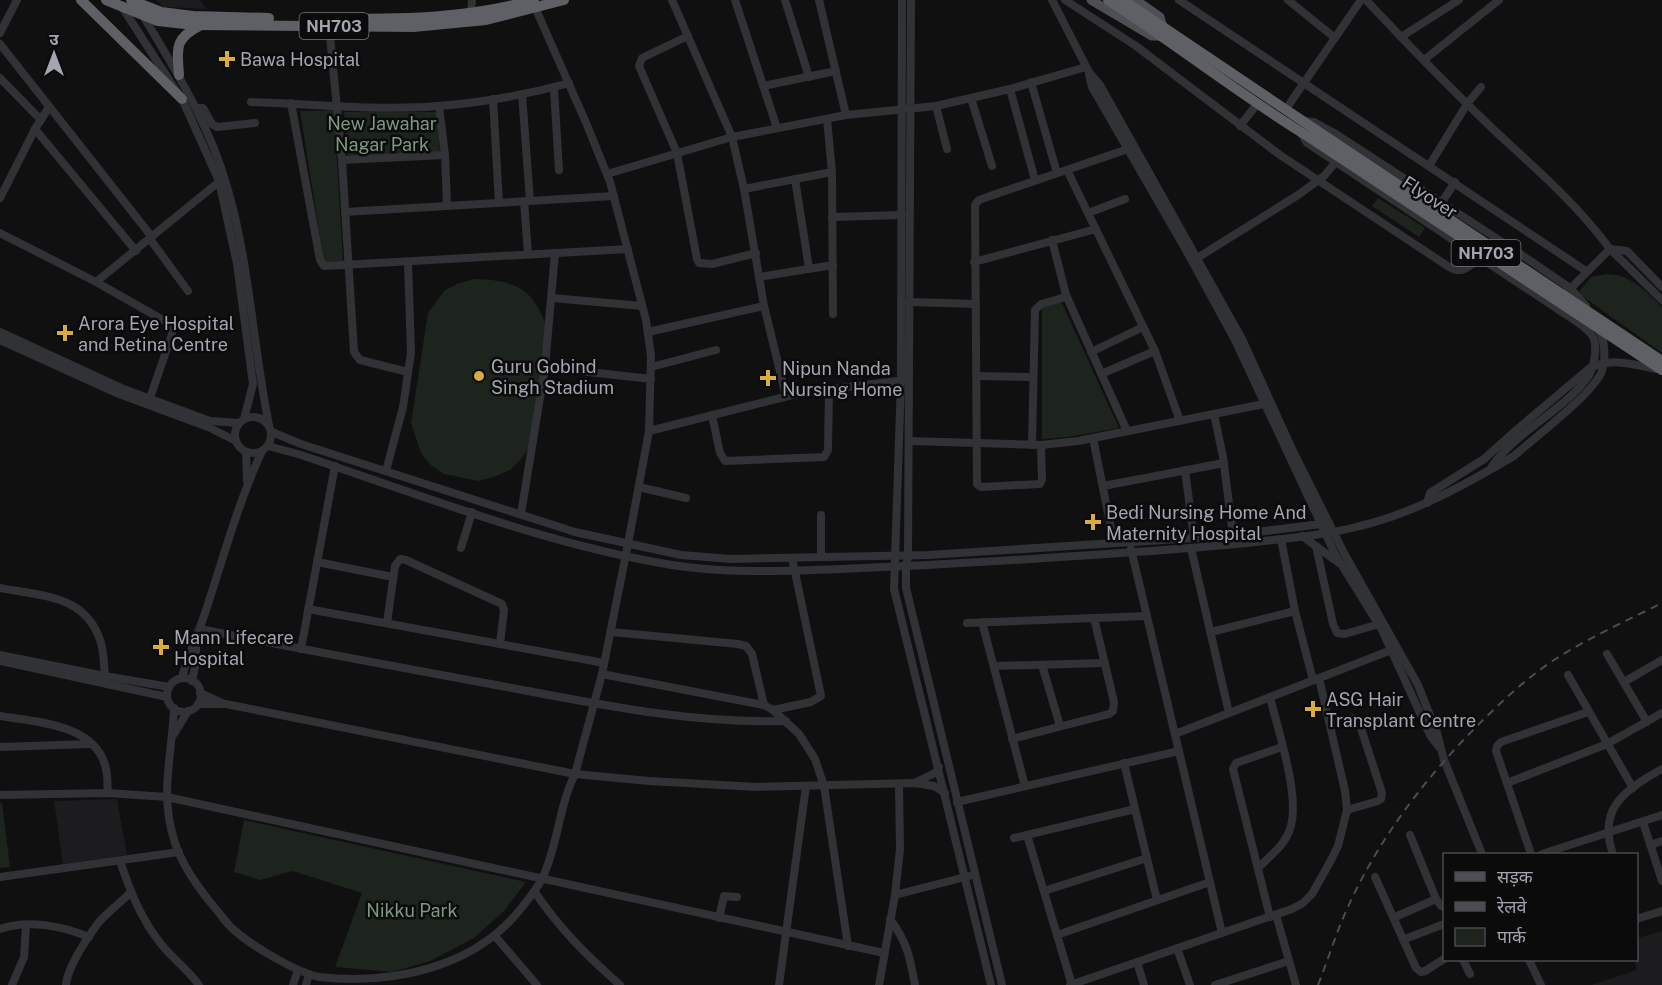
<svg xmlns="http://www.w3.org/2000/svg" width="1662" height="985" viewBox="0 0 1662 985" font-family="'Public Sans','Noto Sans Devanagari',sans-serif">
<rect width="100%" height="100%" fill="#101011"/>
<g fill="#1c1c1e">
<path d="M156,0H200L207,9L164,7Z"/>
<path d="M117,799L127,855L63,864L54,801Z"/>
<path d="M1662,931V985H1591L1637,970L1634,960H1636L1637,938Z"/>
</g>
<g fill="#1d231d">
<path d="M334,110L343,261L324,262L300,111Z"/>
<path d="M344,112H437L440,152L347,156Z"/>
<path d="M1378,198L1425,228L1419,237L1372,206Z"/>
<path d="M1606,274C1630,274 1645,290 1662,307V353L1578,293L1591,277Z"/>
<path d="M474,279C515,280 534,288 547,329L531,444L522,458L510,470L494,477L478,481L444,474L431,465L421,453L411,423L428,313L444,291L457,284Z"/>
<path d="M1061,301L1119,428L1068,437L1042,439V306Z"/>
<path d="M0,803H2L10,867L0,868Z"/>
<path d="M244,820L526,882L504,911L474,938L430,961L392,972L335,967L362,893L293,871L260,880L234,872Z"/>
</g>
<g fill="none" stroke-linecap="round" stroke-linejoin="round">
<g stroke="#313235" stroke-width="8">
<path d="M672,0L732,137L744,189L764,306L786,396"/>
<path d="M735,0L777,128"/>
<path d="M785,0L809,77"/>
<path d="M819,0L846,115"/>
<path d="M902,0L901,380L894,589L991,985"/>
<path d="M911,0L908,555L906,567V588L1002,985"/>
<path d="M1052,0L1089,72L1100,85L1242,339L1292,449L1344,553L1418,685L1437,733L1444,760L1482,854"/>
<path d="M1065,0L1136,46L1280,155L1449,267C1463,275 1469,266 1480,258"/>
<path d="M1179,0L1586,271"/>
<path d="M1288,0L1335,38"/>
<path d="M1366,0C1408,45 1450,88 1495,131C1535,168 1577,204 1610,249L1567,292"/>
<path d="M122,7L184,103L219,181L237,264L253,384L244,419"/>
<path d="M471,13L472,0"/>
<path d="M142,14C176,71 210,125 228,190C250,267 253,347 269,425"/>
<path d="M329,26L342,160L354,352L360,360L408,372"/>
<path d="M0,33L17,0"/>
<path d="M688,36L642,58L639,66L677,153L697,259L699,263L712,264L756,253"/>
<path d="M1401,37L1459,0"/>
<path d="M0,44L152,237"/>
<path d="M1424,60L1499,0"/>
<path d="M1089,74L1092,87L1186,250L1235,340L1336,556L1382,630L1430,735L1439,747"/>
<path d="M0,78L41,120"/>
<path d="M1031,82L1057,173"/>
<path d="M763,86L836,71"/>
<path d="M554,88L559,170"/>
<path d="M1010,89L1035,180"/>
<path d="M522,94L530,201"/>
<path d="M971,98L992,166"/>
<path d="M493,99L499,203"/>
<path d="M251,102C309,104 367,110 425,107C473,104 522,96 569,83"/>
<path d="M291,103L320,260L324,266L628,249"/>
<path d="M439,106L445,155L447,206"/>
<path d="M936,106L947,149"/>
<path d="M197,108H203L212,124L217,127L255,123"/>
<path d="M1286,109L1361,0"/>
<path d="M827,119L832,172L833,314"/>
<path d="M1305,121L1314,122L1336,134L1513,249L1570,288L1586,306"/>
<path d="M1240,126L1257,104"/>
<path d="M35,129L136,251"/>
<path d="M1300,131L1307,143L1556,308C1567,316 1586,325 1593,337C1598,347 1594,368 1588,377C1564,410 1517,431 1492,466"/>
<path d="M342,160L445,155"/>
<path d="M1429,166L1467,104L1481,87"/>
<path d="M1067,170L1155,351L1180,421"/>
<path d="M607,174L732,137L846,115L936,106L1010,89L1086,67"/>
<path d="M795,179L809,268"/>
<path d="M744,189L832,172"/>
<path d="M0,198L35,129L49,107"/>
<path d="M524,201L528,254"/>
<path d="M1442,202L1455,182"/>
<path d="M345,212L614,196"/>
<path d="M1088,213L1125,199"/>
<path d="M832,217L902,215"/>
<path d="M0,233L96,282L172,325V334L150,398"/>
<path d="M150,239L188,291"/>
<path d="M1052,240L1066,295L1127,431"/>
<path d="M1610,249L1662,300"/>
<path d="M1610,249L1627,251L1662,287"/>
<path d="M1194,260L1298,195L1324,176L1335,163"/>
<path d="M974,262L1096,229"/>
<path d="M759,277L833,265"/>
<path d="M96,282L220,181"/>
<path d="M552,298L642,306"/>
<path d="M909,302L976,304"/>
<path d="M0,332L121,388L210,421L239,423"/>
<path d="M648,332L764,306"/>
<path d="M0,340L119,394L208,427L236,441"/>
<path d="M1091,352L1143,327"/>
<path d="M545,367L651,379"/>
<path d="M651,367L716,350"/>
<path d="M1101,374L1155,351"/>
<path d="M977,376L1033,377"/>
<path d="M1214,414L1223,457L1233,535"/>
<path d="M712,415L720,453L725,461L824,457L828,450L829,389"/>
<circle cx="253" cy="435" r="18"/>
<path d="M649,431L800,393L905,380"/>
<path d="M272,432L301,444L575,532L681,555L731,559L928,555L1225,536L1329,523"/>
<path d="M1093,438L1114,543"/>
<path d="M909,441L1041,445L1078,441L1269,403"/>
<path d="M1032,445L1035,310L1041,304L1066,297"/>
<path d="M1041,445L1042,479L1040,484L981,487L977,484L975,205L979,200L993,195L1131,148"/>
<path d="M268,446L298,454C421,495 544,544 672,565C728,574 784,571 841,569C914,566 987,562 1060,557C1125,553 1190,549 1255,542C1290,538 1326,535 1360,526C1415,513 1466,484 1514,456C1535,437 1592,395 1602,371C1606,359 1605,341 1599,330"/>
<path d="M246,452L247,481"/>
<path d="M1185,470L1194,538"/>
<path d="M386,471L403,407L411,353L408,262"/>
<path d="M1103,486L1224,463"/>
<path d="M639,487L686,498"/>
<path d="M1427,503L1430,493L1484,459L1514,432"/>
<path d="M521,514L545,367L555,253"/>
<path d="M821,515V557"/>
<path d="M1302,536L1339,563"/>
<path d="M1281,539L1295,611L1313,680"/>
<path d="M1316,546L1333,624L1337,633L1345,634L1379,624"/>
<path d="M461,548L472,512"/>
<path d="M1191,548L1229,713"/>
<path d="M1131,549L1222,933"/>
<path d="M317,562L393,577"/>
<path d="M0,588C42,596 87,595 101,643C104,654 104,666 105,676"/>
<path d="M308,609L604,663"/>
<path d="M982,622L1025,786"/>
<path d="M387,623L395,566L400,559L406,560L502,604L504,610L500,644"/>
<path d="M967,623L1147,616"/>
<path d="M200,629C304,650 408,669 512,688C602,705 694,724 786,721"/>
<path d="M611,632L738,644L746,646L752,654L764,705"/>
<path d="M1211,632L1295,611"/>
<path d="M301,649L335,466"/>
<path d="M1607,654L1647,722"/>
<path d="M0,655L105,676L169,687"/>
<path d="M0,661L167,697"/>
<path d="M1042,665L1060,726"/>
<path d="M994,666L1105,663"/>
<path d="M602,674L764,705L773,710L799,734L815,759L824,786L848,946"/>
<path d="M1568,675L1633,788"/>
<path d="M182,678C187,656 198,635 205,613C223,559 238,503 262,451"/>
<circle cx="184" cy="695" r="17"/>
<path d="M192,681L196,663V646"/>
<path d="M1624,682L1662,660"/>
<path d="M200,693L222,703"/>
<path d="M198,704H226L575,774L649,781L757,787L914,783L934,786L945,793"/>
<path d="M174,708C172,757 159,794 175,843C183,867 199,889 215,908C221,915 226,923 233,929C250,945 296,972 319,977C392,985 472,968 519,911C527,901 537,889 543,877C558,844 559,806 575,774L602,674L628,544L649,431L651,356L646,320L610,182L587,125L534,5"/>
<path d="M773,710L811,702L821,696L792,558"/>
<path d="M0,716C36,722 97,724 106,769C108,777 107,785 108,793"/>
<path d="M1331,724L1353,718L1358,719L1382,793L1381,799L1378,801L1347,810"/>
<path d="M174,734L188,711"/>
<path d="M1175,734L1394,649"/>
<path d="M1012,739L1109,714L1113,711L1114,702L1094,618"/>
<path d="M0,747L90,744"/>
<path d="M1124,763L1157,900"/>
<path d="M916,782L935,773L939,767"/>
<path d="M1507,783L1607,744L1662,713"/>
<path d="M0,795L108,793L167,797L884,953"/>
<path d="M957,802L1179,751"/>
<path d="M1643,822L1662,881"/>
<path d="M1027,835L1072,985"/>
<path d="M1410,835L1436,899L1441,906L1444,907"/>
<path d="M1014,838L1135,809"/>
<path d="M1650,845L1662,841"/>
<path d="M1531,854L1496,751L1497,746L1501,742L1588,712"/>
<path d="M1542,854L1662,815"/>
<path d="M1613,854C1597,808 1625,790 1662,769"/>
<path d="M120,861C130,891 141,919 161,944C173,959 188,970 199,985"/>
<path d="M1258,868C1270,856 1285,845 1290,829C1301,797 1278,731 1270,697"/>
<path d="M0,877L179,852"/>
<path d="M1375,877L1416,968L1421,972L1425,971L1444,959"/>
<path d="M534,891C560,929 586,955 620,985"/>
<path d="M1044,891L1147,858"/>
<path d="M895,895L969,876"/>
<path d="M1276,915L1296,985"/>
<path d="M1270,917L1233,769L1236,763L1282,747"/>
<path d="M1395,917L1436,899"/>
<path d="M719,918L724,896L737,897"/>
<path d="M890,919C907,942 910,957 915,985"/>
<path d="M1636,919L1662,911"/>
<path d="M0,929C28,919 62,926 89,937"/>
<path d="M1057,935L1210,882"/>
<path d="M495,936L537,985"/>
<path d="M1405,939L1444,924"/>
<path d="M1177,948L1190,985"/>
<path d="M1463,960L1470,974"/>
<path d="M1529,960L1541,985"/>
<path d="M1137,962L1144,985"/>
<path d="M12,985L24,957L26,925"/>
<path d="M66,985C67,968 88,936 99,922C108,912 120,903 130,893"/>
<path d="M293,985L298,970"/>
<path d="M306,985L309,974"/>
<path d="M779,985L806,786"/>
<path d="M879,985L895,895L900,849L899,784"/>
<path d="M1070,985L1292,909L1303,903L1312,894L1330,862L1338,846L1347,810L1345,791L1319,678"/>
<path d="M1215,985L1289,961"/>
</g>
<g stroke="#4e4f54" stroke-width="9">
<path d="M1091,0L1152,36H1163"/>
<path d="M1136,0L1160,17L1163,27"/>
</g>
<g stroke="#5e6066" stroke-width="10">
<path d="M81,0L182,99"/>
<path d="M106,0L158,21L194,25L413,27L486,20L564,0"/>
<path d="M131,0L161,12L193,16L269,18"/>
<path d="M1108,0C1176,44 1240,95 1309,137"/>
<path d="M1123,0L1316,130"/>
<path d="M342,19C409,19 468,18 534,0"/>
<path d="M179,75C177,47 174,39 201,25"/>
</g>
<path stroke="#4a4c50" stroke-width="2" stroke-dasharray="8 6" stroke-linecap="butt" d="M1318,985C1328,960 1336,933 1347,909C1378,840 1423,781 1475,728C1500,703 1524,680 1554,660C1588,638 1626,621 1662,603"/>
<path stroke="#313235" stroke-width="8" d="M1514,432L1591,367C1616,358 1631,364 1656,369"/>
<g stroke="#5e6066" stroke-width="10">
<path d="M1316,130L1662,361"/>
<path d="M1309,137L1662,370"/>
</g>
</g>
<g fill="#d9ac3f" stroke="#0b0b0c" stroke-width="2">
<path d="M224 50h6v6h6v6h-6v6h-6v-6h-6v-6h6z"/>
<path d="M62 324h6v6h6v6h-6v6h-6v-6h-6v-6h6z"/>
<circle cx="479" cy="376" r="6"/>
<path d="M765 369h6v6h6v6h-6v6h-6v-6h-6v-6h6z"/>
<path d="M1090 513h6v6h6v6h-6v6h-6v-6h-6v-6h6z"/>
<path d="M158 638h6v6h6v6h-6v6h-6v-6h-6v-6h6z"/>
<path d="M1310 700h6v6h6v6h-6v6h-6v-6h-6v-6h6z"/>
</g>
<g text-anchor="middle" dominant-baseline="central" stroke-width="5" stroke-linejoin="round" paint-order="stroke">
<g fill="#0b0b0c" stroke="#75787f" stroke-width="1.5">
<rect x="299.5" y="13" width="69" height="26" rx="4.5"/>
<rect x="1451.5" y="240" width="69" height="26" rx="4.5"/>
</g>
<g font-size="16" font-weight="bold" fill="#a3a6b0">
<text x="334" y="26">NH703</text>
<text x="1486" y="253">NH703</text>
</g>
<g font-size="18" fill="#a3a6b0" stroke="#0b0b0c" text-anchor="start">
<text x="240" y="59">Bawa Hospital</text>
<text x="78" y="323">Arora Eye Hospital<tspan x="78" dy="21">and Retina Centre</tspan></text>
<text x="491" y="366">Guru Gobind<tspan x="491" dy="21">Singh Stadium</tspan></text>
<text x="782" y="368">Nipun Nanda<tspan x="782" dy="21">Nursing Home</tspan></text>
<text x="1106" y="512">Bedi Nursing Home And<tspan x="1106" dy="21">Maternity Hospital</tspan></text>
<text x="174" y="637">Mann Lifecare<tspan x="174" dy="21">Hospital</tspan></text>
<text x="1326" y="699">ASG Hair<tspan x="1326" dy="21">Transplant Centre</tspan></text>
</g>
<g font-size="18" fill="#7c997f" stroke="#0b0b0c">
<text x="382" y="123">New Jawahar<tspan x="382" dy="21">Nagar Park</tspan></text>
<text x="412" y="910">Nikku Park</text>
</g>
<g font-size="18" fill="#a3a6b0" stroke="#0b0b0c">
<text transform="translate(1430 197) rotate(33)">Flyover</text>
</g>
</g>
<rect x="1443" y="853" width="195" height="108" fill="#0b0b0c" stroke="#48494e" stroke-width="1.5"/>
<rect x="1455" y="872" width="30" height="9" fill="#4e4f54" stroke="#48494e" stroke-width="1.5"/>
<text x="1497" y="883" font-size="18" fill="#a3a6b0">सड़क</text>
<rect x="1455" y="902" width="30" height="9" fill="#4a4c50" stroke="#48494e" stroke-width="1.5"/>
<text x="1497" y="913" font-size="18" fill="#a3a6b0">रेलवे</text>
<rect x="1455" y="928" width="30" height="18" fill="#1d231d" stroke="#48494e" stroke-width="1.5"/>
<text x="1497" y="943" font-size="18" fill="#a3a6b0">पार्क</text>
<g transform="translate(54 54)" stroke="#0b0b0c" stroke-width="4.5" paint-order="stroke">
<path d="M0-4.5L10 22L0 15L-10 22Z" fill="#a3a6b0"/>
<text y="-9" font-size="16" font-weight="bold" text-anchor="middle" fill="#a3a6b0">उ</text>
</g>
</svg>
